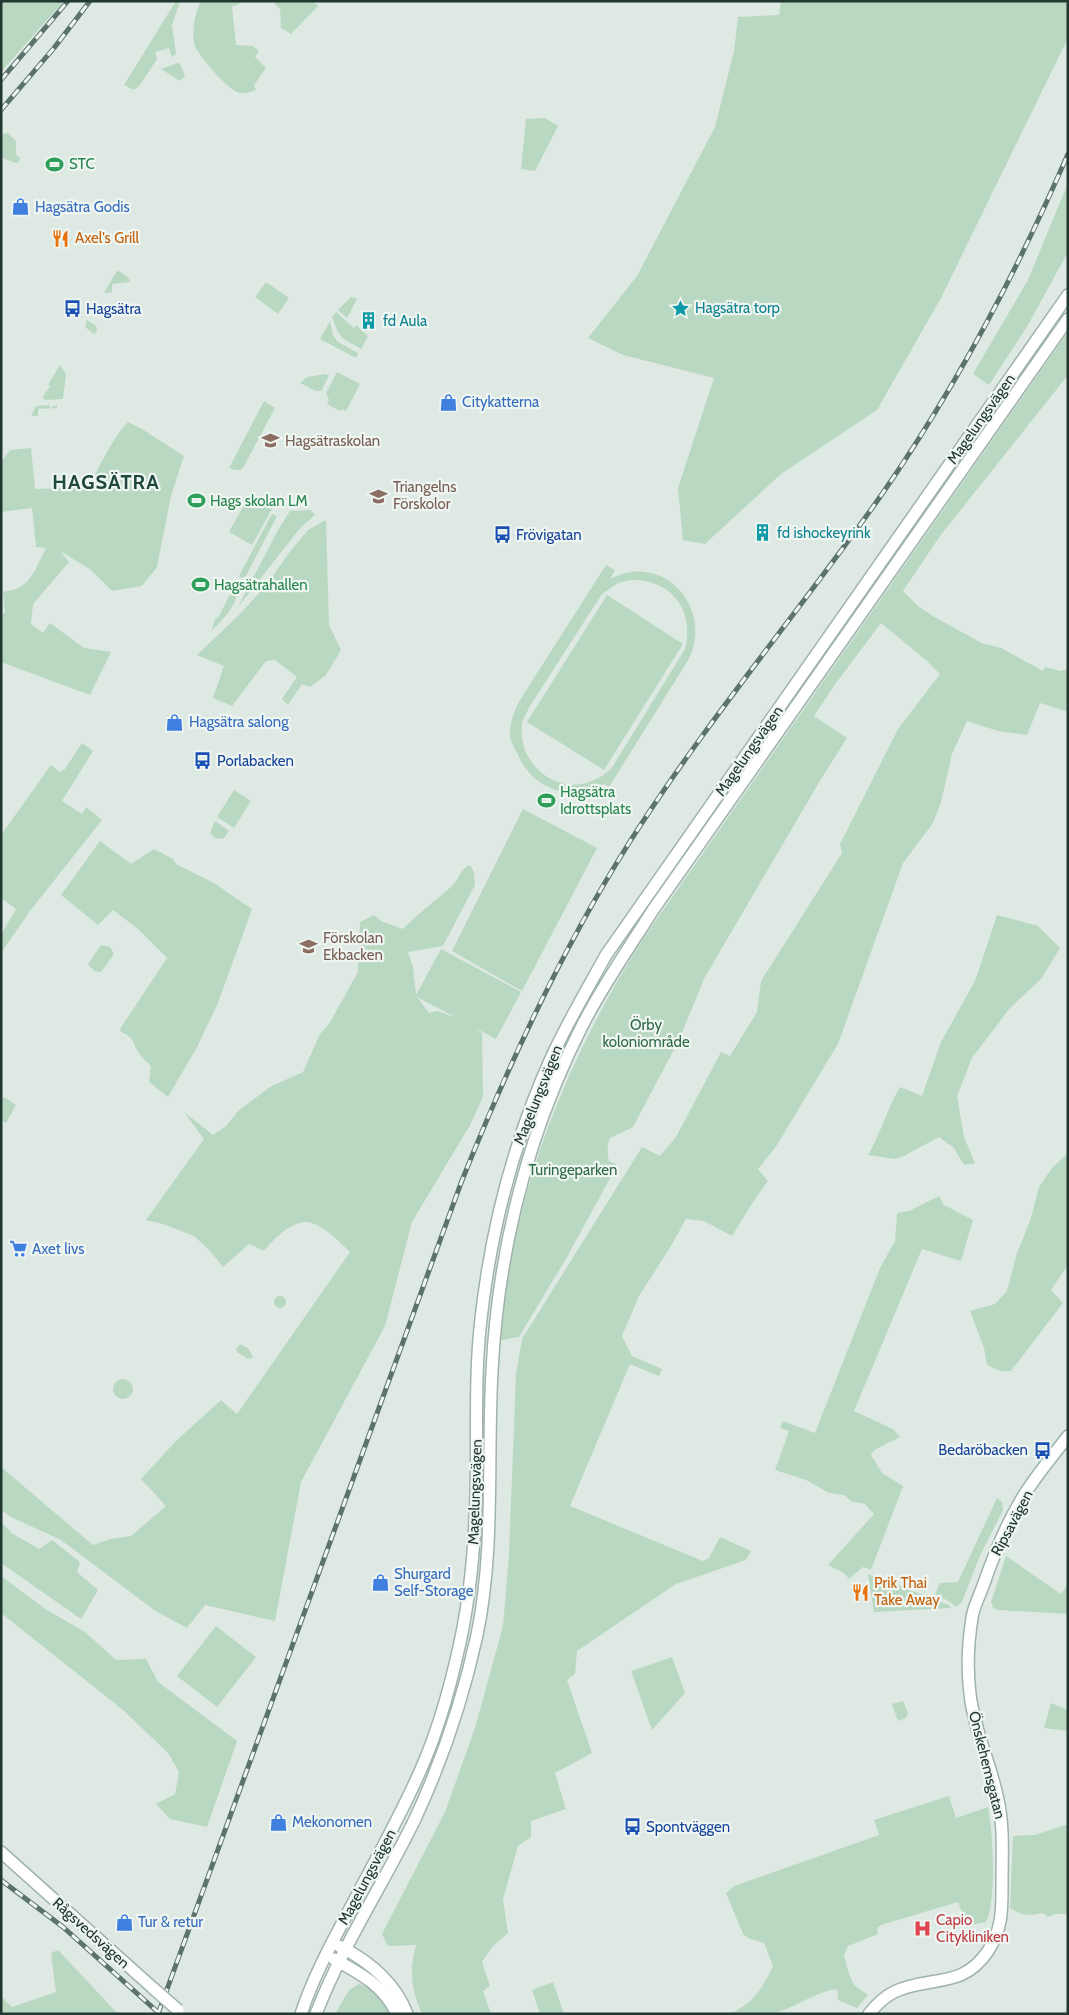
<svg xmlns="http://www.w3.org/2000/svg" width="1069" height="2015" viewBox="0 0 1069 2015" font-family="Cabin,sans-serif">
<rect width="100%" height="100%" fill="#dfe9e4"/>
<g fill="#b9d8c2" fill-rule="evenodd">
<path d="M1,1H64L1,72Z"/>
<path d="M176,1H180L172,25L176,54L172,57L169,48L155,52L157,59L140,85L134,90L124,85Z"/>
<path d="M201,1H245L232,7L236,45L253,46L259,51L255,57L266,68L254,85L256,90C251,92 243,95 237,92C227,88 196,54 194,43C192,30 195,12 201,1Z"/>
<path d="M272,1H313L318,6L291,34L281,28L280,9Z"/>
<path d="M781,1H1068V38L941,298L877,410L781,474L705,544L683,540L678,488L714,378L623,355L588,338L637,276L715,127L734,51L738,17L779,15Z"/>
<path d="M177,63L180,64L185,76L180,81L161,69Z"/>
<path d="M545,118L558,126L535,171L521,169L526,119Z"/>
<path d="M8,133L16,141V155L20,158L19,162L15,163L1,157V138L3,134Z"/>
<path d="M1068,183V252L1028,325L989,385L973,374L1028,280Z"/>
<path d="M119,271L129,278L130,282L112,284V292L104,293L116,272Z"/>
<path d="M266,282L289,298L278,314L255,297Z"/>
<path d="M351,297L357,299L347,318L338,310Z"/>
<path d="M336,312L354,328L356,325L368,336L361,349C341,337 340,340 332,317Z"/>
<path d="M87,320L96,326L97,331L94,334L85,327Z"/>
<path d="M330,321L333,335L338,342L358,353L356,358L320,339Z"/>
<path d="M1068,332V375L940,536L903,591L918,606L936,618L982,643L1001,648L1043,671L1045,667L1061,671L1068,669V712L1040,703L1027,735L998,731L967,721L952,754L941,802L933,823L903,863L838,1044L775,1148L758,1169L768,1181L755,1199L732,1236L704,1221L686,1219L671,1246L639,1296L622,1336L632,1356L662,1369L659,1376L630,1364L570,1506L703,1561L709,1558L720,1537L751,1551L746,1560L676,1584L577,1651L575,1674L567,1680L592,1753L555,1773L566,1809L531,1821V1837L518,1846L503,1899L508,1933L493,1946L482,1962L490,1986L483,1991L491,2014H422C411,1989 409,1971 416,1945L388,1946L382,1934L445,1812L475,1728L503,1626L509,1554L516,1374L522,1339L642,1147L660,1156L676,1137L721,1052L730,1056L757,1012L761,981L842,853L840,844L898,729L940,674L927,661L881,623L836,683L814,716L847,738L821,779L705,977L678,1042L633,1127L610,1138C607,1146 607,1153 609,1161L616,1164L614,1171L567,1257L519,1337L501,1340C510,1196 568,1056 645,936Z"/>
<path d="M60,365L66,374L63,399L46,400L42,398L50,386L48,385Z"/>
<path d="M337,372L360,384L346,411L342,409L340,411L327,404L329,400L326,393Z"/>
<path d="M326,374L329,376L321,391H316L300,383L307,377Z"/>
<path d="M264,401L275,408L244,466L241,470H235L229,468Z"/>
<path d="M49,405L50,408L57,405V408L38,409V416H31L36,406Z"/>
<path d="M128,422L142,429L184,456L171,496L157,567L142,586L112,591L91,570L60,551L69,562L33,604L31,624L43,633L50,623L84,648L111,652L90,695L1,662V616L5,612L3,592C32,588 33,572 46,548L36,547L32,508L1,512V462L10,450L31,448L35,489L88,487C100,467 112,438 128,422Z"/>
<path d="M250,494L273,507L252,545L229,532Z"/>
<path d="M311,510L315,515L301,527L238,607L278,530L290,511Z"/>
<path d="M272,514L277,516L246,576L242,578L239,576Z"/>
<path d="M326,520L329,625L341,650L326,675L310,687L302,684L288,705L282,699L297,677L275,660L266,661L232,706L213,698L224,666L197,655L240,614L268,583L288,554L308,530Z"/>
<path d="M606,565L615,570L610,579C665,550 716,611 687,662L609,787L604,784C571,803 533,789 518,755C515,749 511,743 510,737C509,725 514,711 520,700ZM631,580C671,579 695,610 685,649L611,769C582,796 541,787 525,750C522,742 520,729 523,720C525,715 528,710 530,706L602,594L618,583Z"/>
<path d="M236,582C242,601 224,619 211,631L216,617L218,618Z"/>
<path d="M607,595L683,644L604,770L527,722Z"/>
<path d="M82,743L93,751L62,801L82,814L86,807L102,820L30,911L1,953V935L16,909L1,898V835L51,765L60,772L65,769Z"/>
<path d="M234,790L251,801L234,828L217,817Z"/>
<path d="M523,809L597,848L522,991L452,951Z"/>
<path d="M215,821L229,831L223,839L215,838L210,833Z"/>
<path d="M100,841L131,864L154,849L173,859L176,864L214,883L252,909L218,1003L197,1047L168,1097L149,1082L151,1066C147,1062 142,1058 139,1053C131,1042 136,1038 121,1032L120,1029L167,958L138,929L113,910L98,925L61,895Z"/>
<path d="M470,865L474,872L475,885L443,946L408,952L413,967L416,995L441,949L521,992L496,1039L475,1028L482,1033L483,1097L470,1125L412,1222L385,1326L301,1482L275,1621L205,1605L187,1628L154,1610L61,1540L11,1517L1,1510V1467L93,1545L110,1539L131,1536L166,1506L141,1479L176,1441L221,1400L237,1414L350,1252C340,1242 319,1221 305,1222C289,1223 273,1240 264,1251L249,1244L223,1267L209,1250L194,1236L163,1224L146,1220L204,1139L184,1112L213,1135L226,1126L238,1111L270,1087L303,1072L320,1034L329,1024L358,972L360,922L374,915L381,921L403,929C418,913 437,900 453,885C461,877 458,871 470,865ZM417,997L453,1016L454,1017L437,1011L429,1013Z"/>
<path d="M997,915L1038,926L1060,948L1041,979L1010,1008L972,1058L957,1096L964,1137L975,1163L964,1165L954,1148L939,1137L902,1157L894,1159L868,1155C881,1133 887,1109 900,1087L922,1096L941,1042L975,981Z"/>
<path d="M101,945L110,947L114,954L101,972L94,971L88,964Z"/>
<path d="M4,1097L16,1105L6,1123L1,1120V1101Z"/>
<path d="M1068,1153V1265L1051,1290L1063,1303L1011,1371H1001L987,1365L984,1348L970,1311L995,1304L1007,1291L1017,1253L1030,1221L1039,1187L1052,1168Z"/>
<path d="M939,1196L944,1205L973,1220L961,1261L922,1249L854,1411L893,1429L900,1437L874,1450L871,1455L882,1473L903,1486L871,1570L863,1567L849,1579L844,1573L828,1565L874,1514L865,1504L851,1501L844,1495L829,1493L806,1480L775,1470L789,1431L780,1428L783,1421L815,1433L880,1268L895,1241L897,1213L909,1211Z"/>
<circle cx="280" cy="1302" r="6"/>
<path d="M240,1344L248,1348L253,1357L248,1359L237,1352L236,1349Z"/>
<circle cx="123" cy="1389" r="10"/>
<path d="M997,1498L1002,1502L1003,1510L979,1558L962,1602L955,1607L952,1603L935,1594L940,1583L958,1582Z"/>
<path d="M1,1522L13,1534L39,1549L52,1540L80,1562L77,1572L98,1590L81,1619L1,1563Z"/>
<path d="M1006,1556L1061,1594L1068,1584V1614L998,1610L993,1608L991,1602Z"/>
<path d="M868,1574L949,1605L951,1608L874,1612Z"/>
<path d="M1,1576L47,1610L85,1632L116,1660L146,1659L158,1682L237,1741L207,1827L170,1819L156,1804L175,1794L179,1772L168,1753L123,1710L1,1613Z"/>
<path d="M216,1626L256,1657L217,1707L177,1676Z"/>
<path d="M672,1657L685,1693L652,1730L631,1671Z"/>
<path d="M903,1701L908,1713L906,1718L898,1721L892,1704Z"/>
<path d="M1051,1703L1068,1710V1731L1044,1728Z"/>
<path d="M949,1796L956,1818L988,1807C993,1831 997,1902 986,1922L967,1926L958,1902L881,1925L877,1928L878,1934L848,1946L844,1955L849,1974L854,1985L868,1995L857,2008L838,2000L837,1989C817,1991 796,2007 776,2013C762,2015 743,2014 729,2014C753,2004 762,1989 773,1966L764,1943L748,1938L743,1934L726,1893L734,1886L879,1835L874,1820Z"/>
<path d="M1068,1824V1914H1055L1048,1917L1043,1913C1031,1916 1021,1916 1010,1908L1013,1836L1035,1835Z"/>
<path d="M58,1950L118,2014H1V1996L12,2007L56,1992L51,1953Z"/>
<path d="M553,1982L564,2014H540L532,1990Z"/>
<path d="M359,1984L371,1988L390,2014H335L349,1990Z"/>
</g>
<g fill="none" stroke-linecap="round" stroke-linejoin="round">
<defs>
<g id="secondary">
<path d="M1,1852L154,1989"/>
<path d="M339,1946C369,1961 395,1982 407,2014"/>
<path d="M334,1959C361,1974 383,1985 397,2014"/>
<path d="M301,2014C316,1968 342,1925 364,1882C385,1843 407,1803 424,1762C438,1729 448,1694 456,1660C467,1615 473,1567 475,1521C479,1454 473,1386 481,1319C491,1229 515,1137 553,1054C569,1020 588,988 606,955L1068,295"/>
<path d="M316,2014C342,1946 383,1885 415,1819C442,1761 463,1699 477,1635C495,1549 487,1459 492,1371C498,1251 528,1133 582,1026C603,985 629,948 653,910L1068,319"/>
<path d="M869,2014C876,2005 884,1997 894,1992C929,1975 962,1990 988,1951C1003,1928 1002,1908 1002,1882C1002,1855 1004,1827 998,1800C991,1764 974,1730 970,1694C967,1670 968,1643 972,1618C973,1608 979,1597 983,1586C993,1557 1005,1527 1021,1500C1034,1478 1052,1457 1068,1436"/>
</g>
</defs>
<use href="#secondary" stroke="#9fb3ac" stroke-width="14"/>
<use href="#secondary" stroke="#fff" stroke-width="11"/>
<defs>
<g id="rail">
<path d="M1,80L68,1"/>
<path d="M1,110L54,48L90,1"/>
<path d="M1,1880L63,1927L160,2014"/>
<path d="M158,2014L461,1183C508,1065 561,951 629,843C705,723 798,613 880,497C955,389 1016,274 1068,154"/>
</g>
</defs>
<use href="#rail" stroke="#5c736d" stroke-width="5"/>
<use href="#rail" stroke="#eff6f2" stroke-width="3" stroke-dasharray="9" stroke-linecap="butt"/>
<defs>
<path id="secondary-bridge" d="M154,1989L178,2010"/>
</defs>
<use href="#secondary-bridge" stroke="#9fb3ac" stroke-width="14" stroke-linecap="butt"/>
<use href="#secondary-bridge" stroke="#fff" stroke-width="11"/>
</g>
<defs>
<symbol id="stadium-bare" viewBox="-9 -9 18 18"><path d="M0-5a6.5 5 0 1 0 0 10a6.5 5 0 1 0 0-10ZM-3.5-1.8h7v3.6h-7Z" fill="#2e9e5b" stroke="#eff6f2" stroke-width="2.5" paint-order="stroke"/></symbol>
<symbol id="shop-bare" viewBox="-9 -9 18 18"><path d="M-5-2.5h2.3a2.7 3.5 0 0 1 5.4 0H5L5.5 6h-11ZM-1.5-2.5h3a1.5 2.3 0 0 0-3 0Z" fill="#3f7fe0" stroke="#eff6f2" stroke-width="2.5" paint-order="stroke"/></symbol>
<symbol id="restaurant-bare" viewBox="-9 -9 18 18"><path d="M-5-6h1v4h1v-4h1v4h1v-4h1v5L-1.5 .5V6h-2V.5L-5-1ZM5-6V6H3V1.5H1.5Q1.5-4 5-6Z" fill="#e8710a" stroke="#eff6f2" stroke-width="2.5" paint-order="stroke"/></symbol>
<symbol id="sight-bare" viewBox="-9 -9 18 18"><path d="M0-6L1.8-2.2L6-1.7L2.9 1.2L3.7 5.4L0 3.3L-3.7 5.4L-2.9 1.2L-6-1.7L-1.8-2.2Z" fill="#0f9aa8" stroke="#eff6f2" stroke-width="2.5" paint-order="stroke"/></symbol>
<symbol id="bus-bare" viewBox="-9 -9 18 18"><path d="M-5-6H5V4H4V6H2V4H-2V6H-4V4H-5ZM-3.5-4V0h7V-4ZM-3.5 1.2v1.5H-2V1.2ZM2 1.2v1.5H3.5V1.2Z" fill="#1a4fb4" stroke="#eff6f2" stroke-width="2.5" paint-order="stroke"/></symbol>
<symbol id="building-bare" viewBox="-9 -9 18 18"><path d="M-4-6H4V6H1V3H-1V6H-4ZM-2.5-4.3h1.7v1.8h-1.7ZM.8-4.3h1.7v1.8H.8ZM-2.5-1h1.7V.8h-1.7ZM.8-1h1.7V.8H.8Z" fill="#0f9aa8" stroke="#eff6f2" stroke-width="2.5" paint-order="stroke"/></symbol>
<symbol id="school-bare" viewBox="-9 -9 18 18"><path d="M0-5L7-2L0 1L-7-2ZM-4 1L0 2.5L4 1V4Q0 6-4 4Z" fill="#8d6e63" stroke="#eff6f2" stroke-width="2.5" paint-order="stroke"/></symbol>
<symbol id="supermarket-bare" viewBox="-9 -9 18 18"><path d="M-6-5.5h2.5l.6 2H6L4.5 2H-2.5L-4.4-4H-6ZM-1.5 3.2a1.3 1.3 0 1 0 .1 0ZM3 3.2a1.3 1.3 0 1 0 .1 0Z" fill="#3f7fe0" stroke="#eff6f2" stroke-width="2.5" paint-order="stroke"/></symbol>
<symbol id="hospital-bare" viewBox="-9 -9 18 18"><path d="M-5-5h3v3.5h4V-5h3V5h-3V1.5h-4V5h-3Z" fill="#e0444e" stroke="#eff6f2" stroke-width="2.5" paint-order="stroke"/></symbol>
</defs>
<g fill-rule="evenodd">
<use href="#stadium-bare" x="42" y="152" width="25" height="25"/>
<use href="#shop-bare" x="8" y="194" width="25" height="25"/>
<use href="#restaurant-bare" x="48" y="226" width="25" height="25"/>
<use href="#sight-bare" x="668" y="296" width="25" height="25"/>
<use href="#bus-bare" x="60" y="296" width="25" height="25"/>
<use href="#building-bare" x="356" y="308" width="25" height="25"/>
<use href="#shop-bare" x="436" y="390" width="25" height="25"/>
<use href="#school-bare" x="258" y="428" width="25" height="25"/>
<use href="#school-bare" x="366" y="484" width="25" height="25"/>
<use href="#stadium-bare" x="184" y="488" width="25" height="25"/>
<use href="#building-bare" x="750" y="520" width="25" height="25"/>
<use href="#bus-bare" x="490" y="522" width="25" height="25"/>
<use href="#stadium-bare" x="188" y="572" width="25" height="25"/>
<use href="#shop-bare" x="162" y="710" width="25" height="25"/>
<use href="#bus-bare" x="190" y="748" width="25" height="25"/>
<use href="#stadium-bare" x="534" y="788" width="25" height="25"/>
<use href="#school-bare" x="296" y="934" width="25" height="25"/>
<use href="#supermarket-bare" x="6" y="1236" width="25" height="25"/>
<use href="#bus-bare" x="1030" y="1438" width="25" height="25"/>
<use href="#shop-bare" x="368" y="1570" width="25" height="25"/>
<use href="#restaurant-bare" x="848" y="1580" width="25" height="25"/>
<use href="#shop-bare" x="266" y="1810" width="25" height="25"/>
<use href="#bus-bare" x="620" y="1814" width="25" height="25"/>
<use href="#shop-bare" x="112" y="1910" width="25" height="25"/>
<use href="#hospital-bare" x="910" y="1916" width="25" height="25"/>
</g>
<g text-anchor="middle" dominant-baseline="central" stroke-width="4.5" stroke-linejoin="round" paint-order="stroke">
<g font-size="15" fill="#27864d" stroke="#eff6f2" text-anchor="start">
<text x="69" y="164">STC</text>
<text x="210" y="501">Hags skolan LM</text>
<text x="214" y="585">Hagsätrahallen</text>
<text x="560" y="792">Hagsätra<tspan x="560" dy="17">Idrottsplats</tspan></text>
</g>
<g font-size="15" fill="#366cbe" stroke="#eff6f2" text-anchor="start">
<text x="35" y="207">Hagsätra Godis</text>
<text x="462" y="402">Citykatterna</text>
<text x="189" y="722">Hagsätra salong</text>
<text x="32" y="1249">Axet livs</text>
<text x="394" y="1574">Shurgard<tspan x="394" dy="17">Self-Storage</tspan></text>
<text x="292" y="1822">Mekonomen</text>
<text x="138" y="1922">Tur &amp; retur</text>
</g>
<g font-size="15" fill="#c56008" stroke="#eff6f2" text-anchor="start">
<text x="75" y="238">Axel's Grill</text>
<text x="874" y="1583">Prik Thai<tspan x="874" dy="17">Take Away</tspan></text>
</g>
<g font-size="15" fill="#0d838f" stroke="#eff6f2" text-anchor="start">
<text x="695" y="308">Hagsätra torp</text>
<text x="383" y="321">fd Aula</text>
<text x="777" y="533">fd ishockeyrink</text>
</g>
<g font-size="15" fill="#164399" stroke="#eff6f2" text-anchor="start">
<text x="86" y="309">Hagsätra</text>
<text x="516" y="535">Frövigatan</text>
<text x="217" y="761">Porlabacken</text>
<text x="1028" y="1450" text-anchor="end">Bedaröbacken</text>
<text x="646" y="1827">Spontväggen</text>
</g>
<g font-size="15" fill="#213731" stroke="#eff6f2">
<text transform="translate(981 419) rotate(-55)">Magelungsvägen</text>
<text transform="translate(749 751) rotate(-55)">Magelungsvägen</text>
<text transform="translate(538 1095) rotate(-68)">Magelungsvägen</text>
<text transform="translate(475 1492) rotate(-88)">Magelungsvägen</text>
<text transform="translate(1012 1523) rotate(-62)">Ripsavägen</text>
<text transform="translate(987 1765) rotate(76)">Önskehemsgatan</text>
<text transform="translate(367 1877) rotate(-62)">Magelungsvägen</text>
<text transform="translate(91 1933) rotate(42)">Rågsvedsvägen</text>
</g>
<g font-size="15" fill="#785e54" stroke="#eff6f2" text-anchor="start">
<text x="285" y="441">Hagsätraskolan</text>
<text x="393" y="487">Triangelns<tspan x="393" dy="17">Förskolor</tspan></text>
<text x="323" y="938">Förskolan<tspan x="323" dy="17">Ekbacken</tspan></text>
</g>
<g font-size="15" fill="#2f6a46" stroke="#eff6f2">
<text x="646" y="1025">Örby<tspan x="646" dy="17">koloniområde</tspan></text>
<text x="573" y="1170">Turingeparken</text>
</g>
<g font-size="15" fill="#be3a42" stroke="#eff6f2" text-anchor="start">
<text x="936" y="1920">Capio<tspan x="936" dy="17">Citykliniken</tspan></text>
</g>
<g font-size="20" font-weight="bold" letter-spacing="1" fill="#1f473d" stroke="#eff6f2">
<text x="106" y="482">HAGSÄTRA</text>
</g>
</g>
<rect width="1069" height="2015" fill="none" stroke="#213731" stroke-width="5"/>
</svg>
